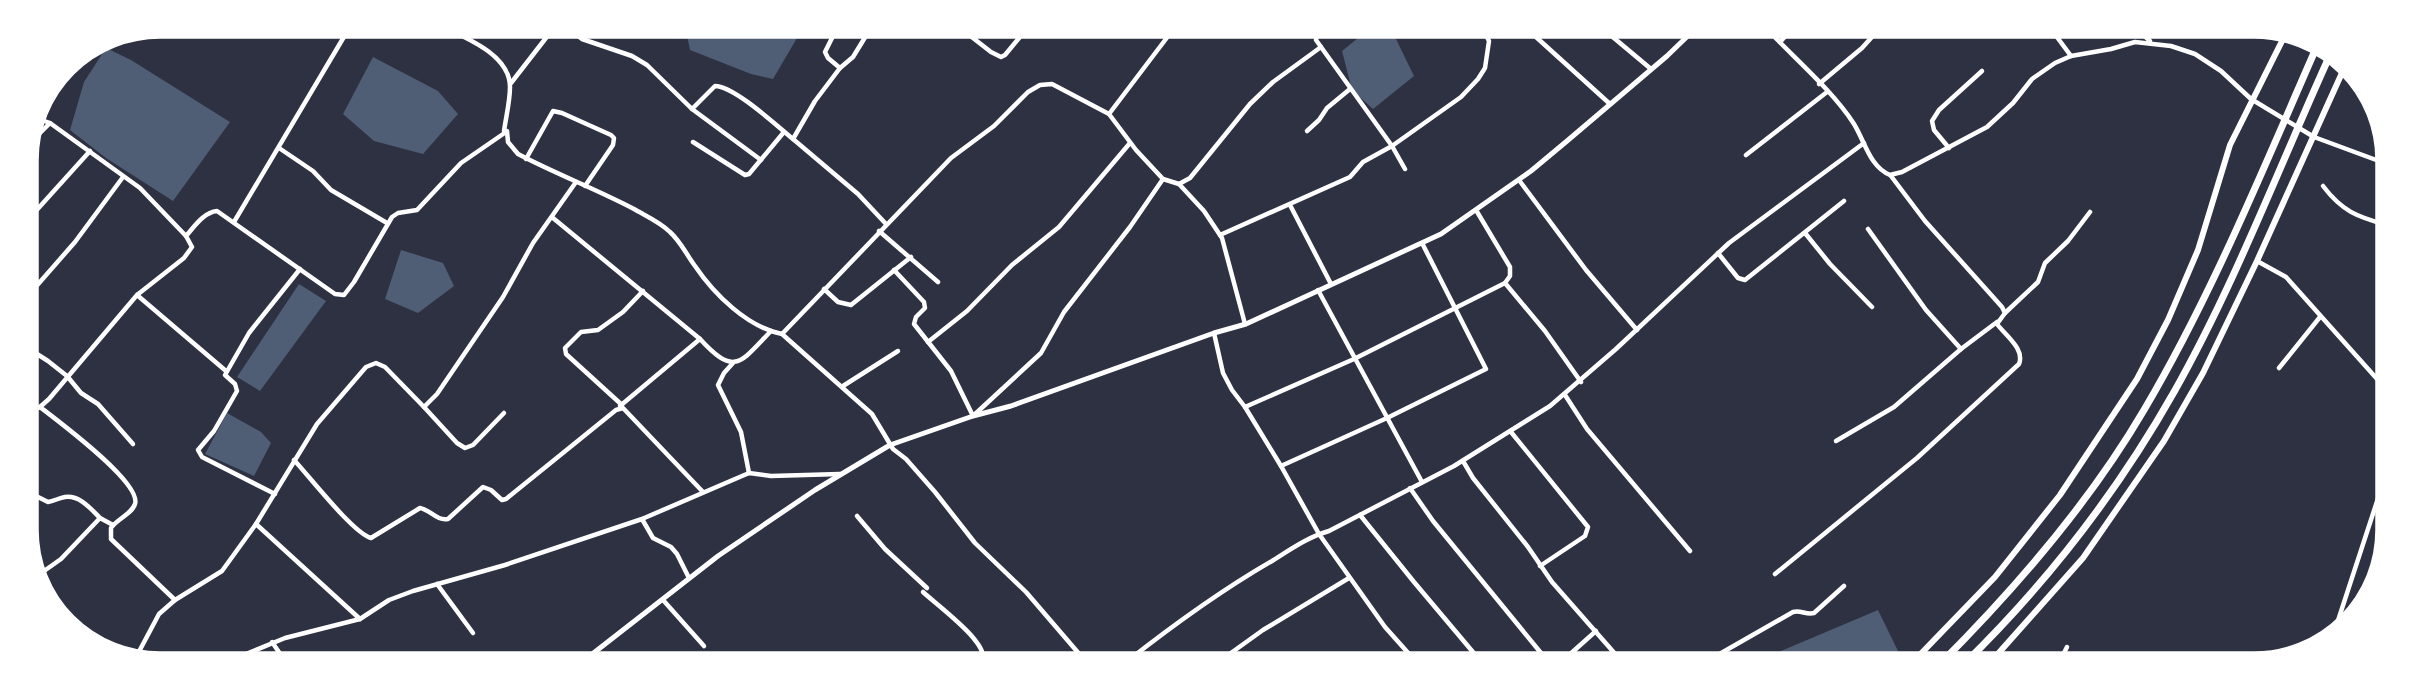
<svg xmlns="http://www.w3.org/2000/svg" width="2414" height="690" viewBox="0 0 2414 690" font-family="'Roboto Serif',serif">
<rect width="100%" height="100%" fill="#2d3142"/>
<g fill="#4f5d75">
<path d="M685,26H804L773,79L751,74L690,50Z"/>
<path d="M1368,30L1395,37L1414,76L1373,109L1352,90L1342,51Z"/>
<path d="M106,48L131,60L230,122L173,201L106,158L70,130L84,82Z"/>
<path d="M373,57L438,91L458,114L423,154L374,141L343,114Z"/>
<path d="M401,250L443,263L454,286L418,313L385,299Z"/>
<path d="M299,284L326,301L260,391L237,377Z"/>
<path d="M227,413L261,432L271,443L254,476L205,454Z"/>
<path d="M1878,610L1898,651L1883,664H1750Z"/>
</g>
<g fill="none" stroke-linecap="round" stroke-linejoin="round">
<g stroke="#fff" stroke-width="4.5">
<path d="M439,25C464,37 510,54 510,87C510,101 506,117 504,131H507L508,142L518,154C556,174 596,189 634,209C646,216 660,222 670,232C681,242 686,254 695,266C714,294 747,327 782,334L872,414L893,449L906,459L935,492L975,543L1026,592L1087,663"/>
<path d="M564,25L582,39L632,56L647,65L692,109L761,160"/>
<path d="M838,26L825,52L828,58L840,68"/>
<path d="M872,26L853,57L840,68L815,101L793,139L858,194L886,224"/>
<path d="M963,26L964,31L991,52L1001,57L1005,55L1029,26"/>
<path d="M1318,27L1316,40L1321,47"/>
<path d="M1602,28L1651,69"/>
<path d="M1766,28C1793,57 1833,91 1854,124C1865,142 1870,167 1890,175L1902,172L1987,127L2013,103L2032,79L2055,63L2071,56L2111,49L2135,42L2171,46L2195,54L2221,71L2251,99L2314,137L2387,164"/>
<path d="M2051,29L2071,56"/>
<path d="M2137,29L2150,41"/>
<path d="M1536,37L1610,104"/>
<path d="M1780,42L1793,28"/>
<path d="M63,67L67,62"/>
<path d="M511,83L556,25"/>
<path d="M1819,84L1862,48L1880,28"/>
<path d="M692,109L715,86C734,86 777,126 793,139"/>
<path d="M1109,114L1175,27"/>
<path d="M33,117L50,123"/>
<path d="M1307,131L1319,120L1327,108L1350,89"/>
<path d="M693,142L745,175L749,174L784,132"/>
<path d="M26,147L50,123L140,188L186,236L192,247L184,258L137,295L49,399L40,407L26,414"/>
<path d="M279,148L313,171L331,190L387,223"/>
<path d="M1949,148L1934,130L1932,121L1939,110L1982,71"/>
<path d="M1746,155L1827,92"/>
<path d="M526,159L553,111L562,113L611,135L614,138L613,145L585,186"/>
<path d="M1519,180L1586,270L1637,330"/>
<path d="M1179,184L1204,211L1222,238L1245,324"/>
<path d="M2323,186C2342,211 2357,217 2387,225"/>
<path d="M1290,205L1331,284"/>
<path d="M553,218L700,339C735,377 740,363 771,331"/>
<path d="M234,222L351,25"/>
<path d="M25,223L90,151"/>
<path d="M1868,229L1926,310L1961,349"/>
<path d="M879,231L938,282"/>
<path d="M1805,233L1830,264L1872,307"/>
<path d="M1220,235L1350,177L1363,162L1392,146L1461,97L1478,79L1485,68L1489,41L1482,27"/>
<path d="M186,236C194,227 204,212 217,211L335,294L344,295L354,282L392,217L398,213L417,210L461,163L506,132"/>
<path d="M1718,253L1738,278L1745,280L1844,201"/>
<path d="M2257,261L2286,277L2386,389"/>
<path d="M894,270L924,302L925,308L916,317L914,324L951,371L973,416L1041,353L1064,312L1130,227L1163,179"/>
<path d="M1505,283L1545,331L1581,382"/>
<path d="M824,289L838,302L851,305L911,257"/>
<path d="M1318,290L1422,482"/>
<path d="M137,295L226,371"/>
<path d="M26,298L75,242L123,177"/>
<path d="M2005,313L2038,282L2045,263L2068,241L2090,212"/>
<path d="M1214,333L1223,373L1232,390L1245,407L1281,466L1319,534L1385,627L1418,664"/>
<path d="M782,334L951,158L994,126L1028,92L1040,85L1052,84L1109,114L1136,150L1163,179L1179,184L1190,178L1250,104L1273,82L1321,47L1392,146L1405,169"/>
<path d="M928,342L967,311L1012,265L1059,227L1130,143"/>
<path d="M26,347L48,361L67,376L81,393L98,404L133,444"/>
<path d="M733,363L724,373L718,385L741,432L749,473"/>
<path d="M2279,368L2320,317"/>
<path d="M843,386L898,351"/>
<path d="M1565,395L1587,429L1690,551"/>
<path d="M622,405L566,354L565,348L581,332L598,330L623,312L643,291"/>
<path d="M620,406L700,339"/>
<path d="M40,407C58,421 142,483 135,504C132,514 117,519 111,528V539L175,600"/>
<path d="M424,407L457,443L465,448L473,445L504,413"/>
<path d="M1245,407L1354,359L1505,283L1510,276V267L1476,210"/>
<path d="M1511,432L1588,527L1585,536L1540,566"/>
<path d="M1836,441L1894,407L1961,349L1997,322"/>
<path d="M294,460C309,476 353,533 371,538L420,508C431,510 436,521 448,519L483,487L491,490L502,500L506,499L616,410L623,408L703,492"/>
<path d="M1463,461L1473,478L1528,547L1552,582L1624,664"/>
<path d="M1281,466L1387,418L1486,369L1422,243"/>
<path d="M27,487L34,495L48,502C54,501 59,498 65,497C80,495 91,509 100,518"/>
<path d="M1410,488L1433,521L1550,664"/>
<path d="M275,494L202,457L198,450L214,431L237,391L235,384L225,375L249,333L300,269"/>
<path d="M1360,515L1414,582L1483,664"/>
<path d="M857,516L885,549L927,588"/>
<path d="M642,519L653,538L671,547L677,554L689,578"/>
<path d="M256,524L360,619"/>
<path d="M1775,574L1917,458L2019,364C2025,349 2006,336 1997,324L2005,313L2002,307L1925,221L1891,176"/>
<path d="M37,576L61,559L100,518L113,525"/>
<path d="M437,584L473,633"/>
<path d="M923,592C937,605 985,640 983,658L977,663"/>
<path d="M663,600L704,646"/>
<path d="M2332,639L2385,477"/>
<path d="M272,642L285,661"/>
<path d="M1230,654L1237,663"/>
<path d="M134,661L159,614L175,600L222,571L256,524L317,424L366,367L376,363L385,367L424,407L437,394L503,297L533,243L576,182"/>
<path d="M229,661L285,638L360,619L389,600L413,591L505,565L642,519L749,473L771,476L840,474"/>
<path d="M1125,663C1172,626 1220,591 1272,561C1291,549 1308,537 1329,531L1454,466L1550,406L1616,349L1729,243L1864,143"/>
<path d="M1217,663L1263,630L1349,578"/>
<path d="M1559,664L1596,631"/>
<path d="M1702,664L1793,612C1801,610 1806,615 1814,613L1844,586"/>
<path d="M2058,665L2067,647"/>
</g>
<path stroke="#fff" stroke-width="5" d="M582,662L718,556L815,490L890,445L973,416L1011,406L1214,333L1246,324L1441,234L1531,171L1567,141L1667,56L1696,28"/>
<g stroke="#fff" stroke-width="6">
<path d="M1910,665L1995,577L2060,495L2137,379L2168,320L2198,250L2230,145L2288,29"/>
<path d="M1988,665L2083,558L2164,441L2203,373L2257,261L2346,64"/>
</g>
<g stroke="#fff" stroke-width="7">
<path d="M1939,665C2016,588 2089,504 2144,410C2212,295 2263,169 2317,46"/>
<path d="M1963,665C2045,585 2118,491 2174,392C2235,284 2279,167 2330,55"/>
</g>
</g>
<path d="M0 0H2414V690H0ZM160 37H2254A123 123 0 0 1 2377 160V530A123 123 0 0 1 2254 653H160A123 123 0 0 1 37 530V160A123 123 0 0 1 160 37Z" fill="#fff" fill-rule="evenodd"/>
<path fill="none" stroke="#fff" stroke-width="3.5" d="M160 37H2254A123 123 0 0 1 2377 160V530A123 123 0 0 1 2254 653H160A123 123 0 0 1 37 530V160A123 123 0 0 1 160 37Z"/>
</svg>
